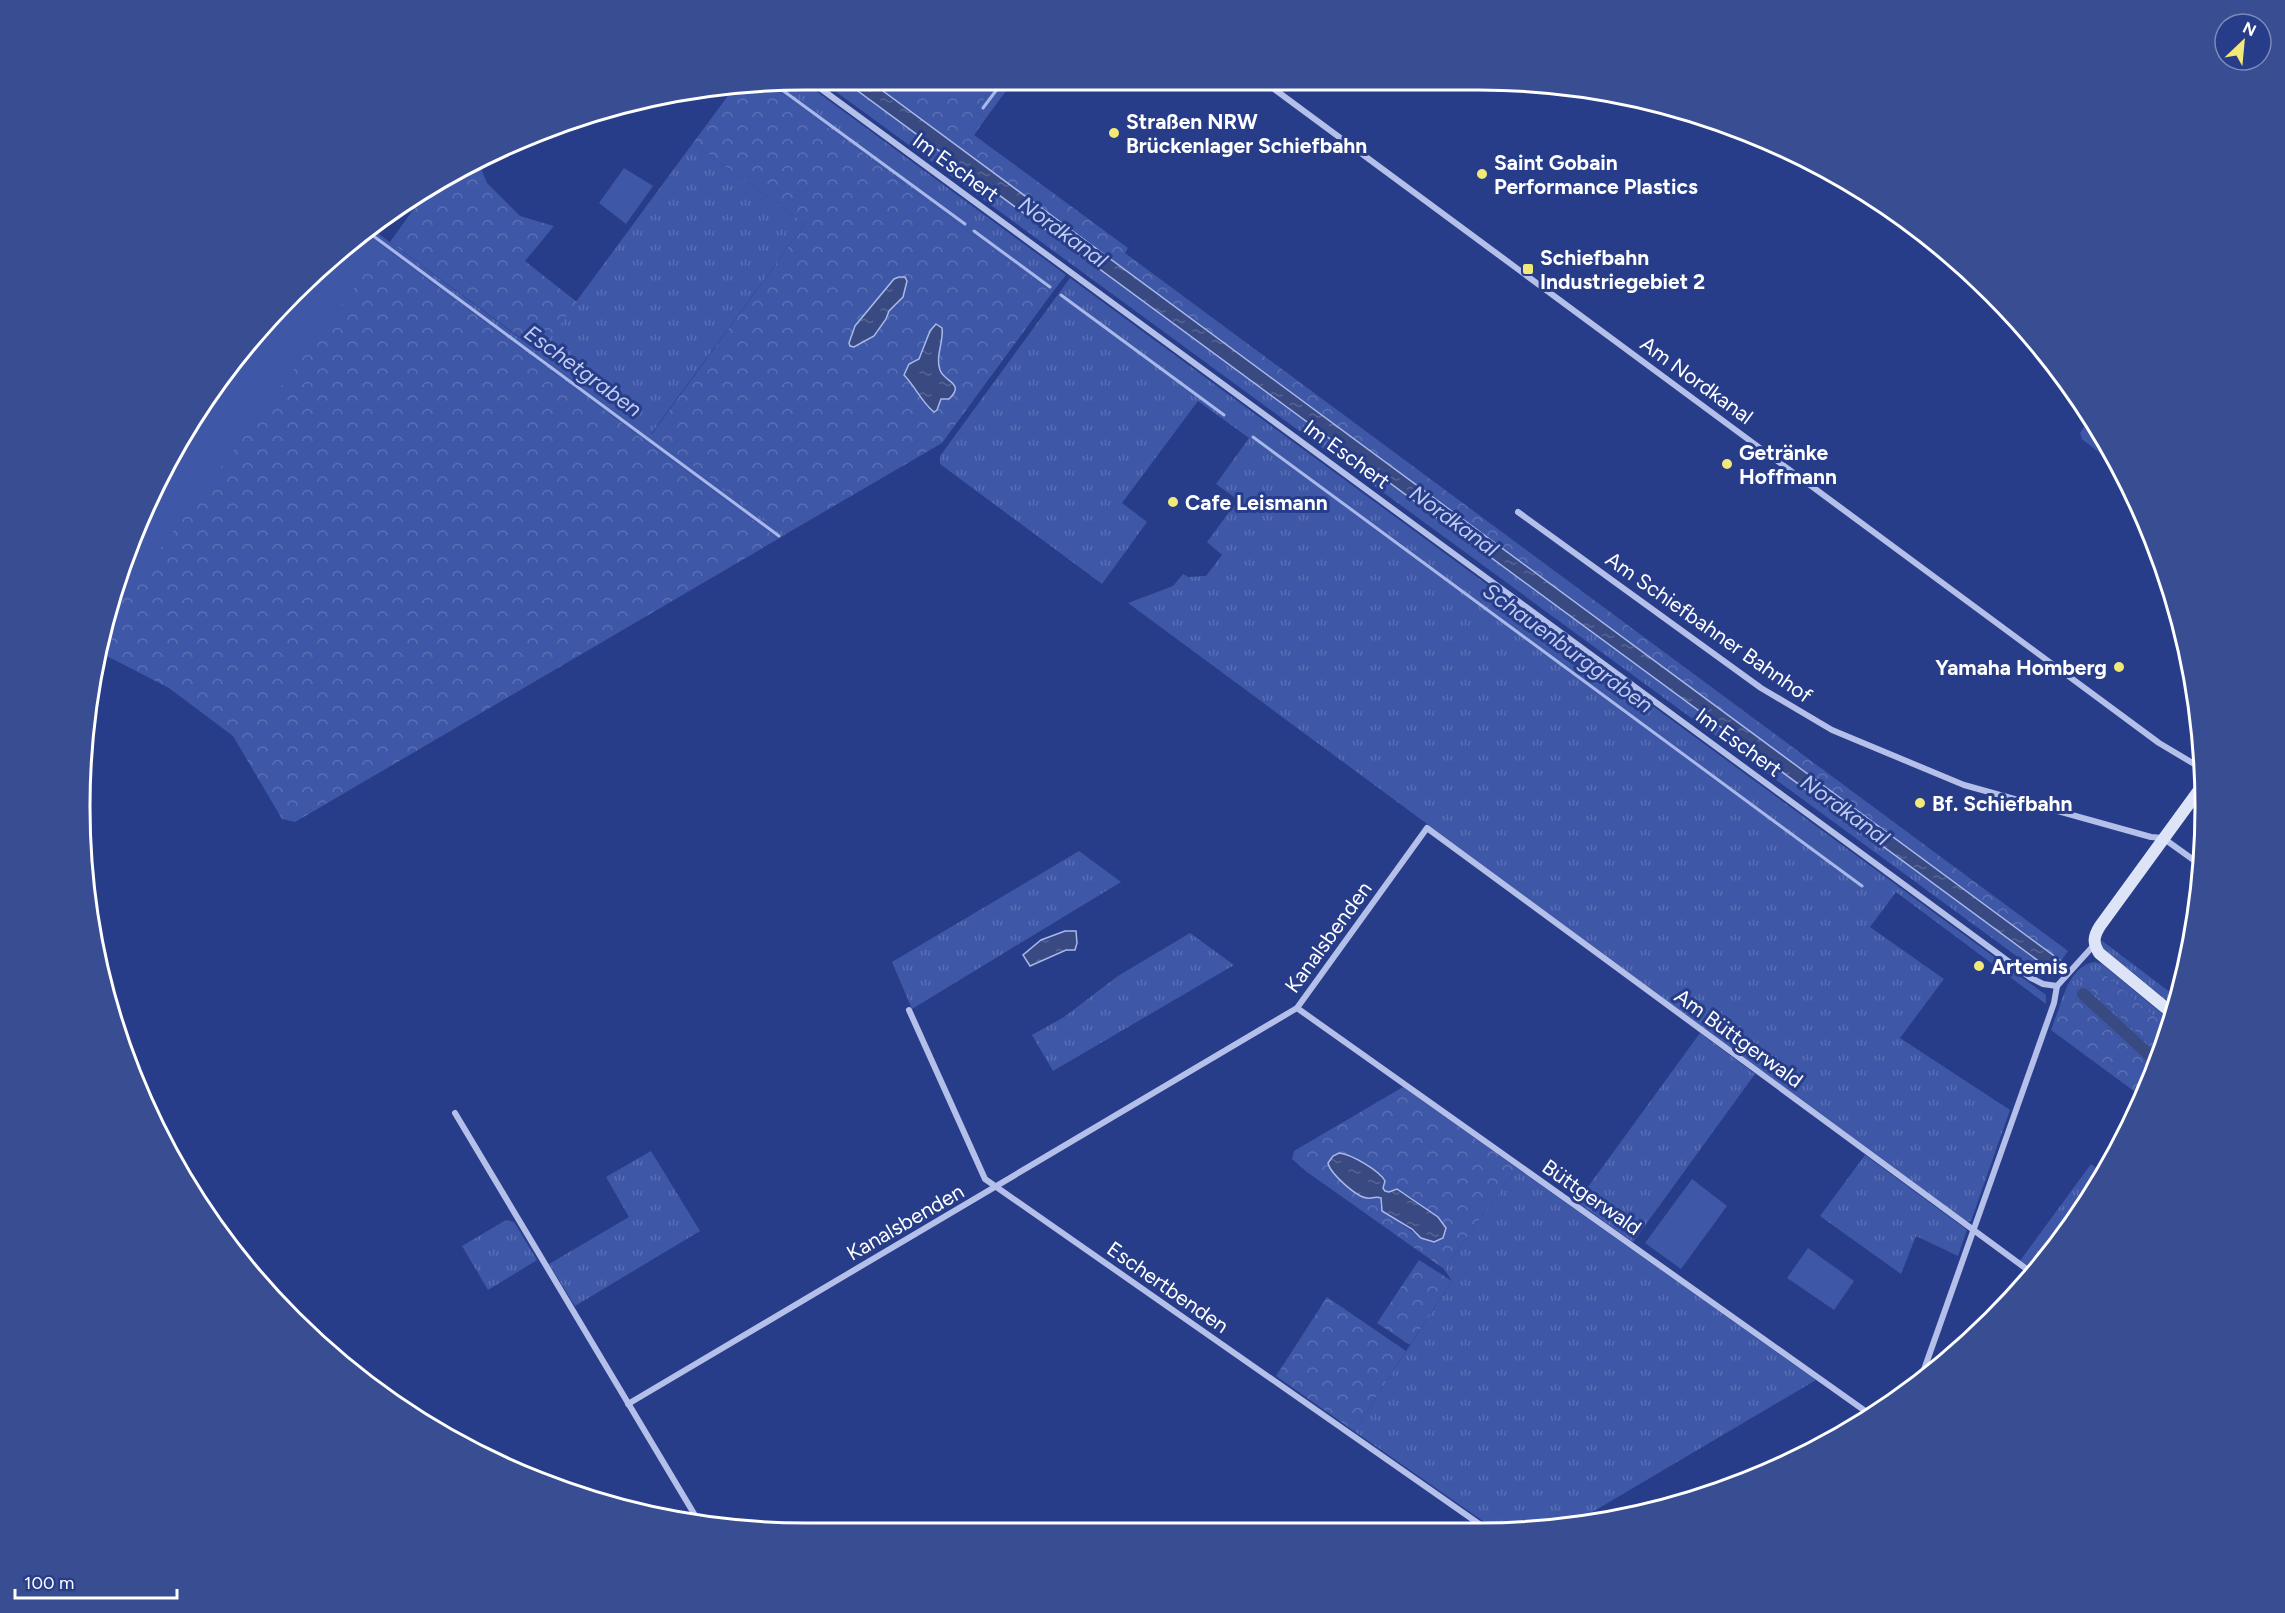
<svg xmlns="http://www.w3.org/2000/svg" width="2285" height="1613" viewBox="0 0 2285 1613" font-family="Figtree,sans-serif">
<defs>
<pattern id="grass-tufts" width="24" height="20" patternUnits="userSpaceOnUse" patternTransform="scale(1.5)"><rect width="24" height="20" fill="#3e57a7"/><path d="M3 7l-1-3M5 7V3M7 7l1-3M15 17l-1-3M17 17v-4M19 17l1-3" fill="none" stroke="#5b70b4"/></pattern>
<pattern id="forest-crowns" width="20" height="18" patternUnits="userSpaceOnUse" patternTransform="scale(1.5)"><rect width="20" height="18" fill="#3e57a7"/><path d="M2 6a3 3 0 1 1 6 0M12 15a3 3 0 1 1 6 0" fill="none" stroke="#5b70b4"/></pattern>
<pattern id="water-ripples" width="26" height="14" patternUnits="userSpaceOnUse" patternTransform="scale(1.5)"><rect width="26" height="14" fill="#394981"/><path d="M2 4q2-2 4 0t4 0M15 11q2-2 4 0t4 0" fill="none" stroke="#576494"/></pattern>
</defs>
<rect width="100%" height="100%" fill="#273d89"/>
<g fill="url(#grass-tufts)">
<path d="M801,80L1066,275L1052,293L769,84Z"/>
<path d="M820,80H843L2048,968L2035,967L2022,960Z"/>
<path d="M998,80H1014L986,118L975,110Z"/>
<path d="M693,143L805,224L651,434L786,534L778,539L366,234L372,229L539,352Z"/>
<path d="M1070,278L2046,995V1004L1896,892L1870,927L1944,979L1900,1038L2010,1110L1971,1221L1966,1222L1128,603L1173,586L1183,574L1188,577L1206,576L1222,555L1207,542L1238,500L1216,484L1249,438L1198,401L1122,503L1147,522L1102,584L940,464V456Z"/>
<path d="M1079,851L1121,882L912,1009L892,962Z"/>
<path d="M1190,933L1234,965L1053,1071L1032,1035L1064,1017L1118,976Z"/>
<path d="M2101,940L2179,999L2176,1008L2110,954L2103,948Z"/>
<path d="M2095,962L2102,964L2171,1021L2168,1028L2101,971L2079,979L2159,1053L2153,1069L2072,995L2063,1011L2059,1008C2065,990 2073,965 2095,962Z"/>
<path d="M1700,1033L1755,1074L1633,1242L1577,1202Z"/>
<path d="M651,1151L700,1231L575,1306L549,1264L629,1217L606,1177Z"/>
<path d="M1865,1155L1967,1230L1958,1256L1916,1236L1901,1274L1820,1216Z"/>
<path d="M2091,1164L2103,1173L2055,1249L2035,1271L2020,1261Z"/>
<path d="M1517,1168L1816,1380L1567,1527L1493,1528L1354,1431L1452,1281L1444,1269Z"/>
<path d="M506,1220L514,1222L537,1260L488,1290L462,1246Z"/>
</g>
<g fill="url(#forest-crowns)" fill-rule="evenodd">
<path d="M868,80H933L941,85L945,80H998L975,110L986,118L974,135L1128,248L1125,253L2068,951L2061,961Z"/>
<path d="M769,84L1052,293L942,443L786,534L651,435L805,224L693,143L733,89ZM875,305H897L888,311L855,326ZM930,331L943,335C939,353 933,370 951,381L947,400L941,399L937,410L927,407L915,387L909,364L919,359Z"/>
<path d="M480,157L482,171L487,183L520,216L554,226L525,261L577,302L540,352L390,242L431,185Z"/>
<path d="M366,234L778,539L295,822L282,819L233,736L169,688L101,653L135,528L177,443L260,327Z"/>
<path d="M2090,418L2111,449L2105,457L2082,439L2080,433Z"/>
<path d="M2087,971H2101L2168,1028L2159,1053L2079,979Z"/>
<path d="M2071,994L2153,1069L2142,1097L2051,1030L2059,1008L2063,1010Z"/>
<path d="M1403,1087L1517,1168L1444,1269L1307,1172L1292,1159L1294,1151ZM1358,1160L1380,1175L1385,1191L1411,1197L1420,1205L1430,1242C1412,1233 1396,1220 1380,1206L1381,1198C1375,1196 1372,1199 1366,1198C1358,1197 1343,1183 1338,1177Z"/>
<path d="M1419,1260L1452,1281L1410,1345L1377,1323Z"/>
<path d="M1327,1297L1406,1351L1354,1431L1276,1376Z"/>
</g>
<g fill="#3e57a7">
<path d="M624,168L653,186L626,224L599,203Z"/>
<path d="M366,234L385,247L112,613L135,528L177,443L260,327Z"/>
<path d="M1692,1179L1727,1206L1681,1269L1645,1243Z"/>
<path d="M1808,1248L1854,1281L1834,1310L1787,1278Z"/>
</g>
<g fill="url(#water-ripples)" stroke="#a8b8ea" stroke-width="1.5">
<path d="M843,80H868L2061,961L2048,968Z"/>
<path d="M899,277H905L907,281L903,297L889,311L886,319L874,336L854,347L850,346L849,343L855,326L894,279Z"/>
<path d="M936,324L942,328C944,342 935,356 940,370C944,382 966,383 949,399H941L937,410L934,412C922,403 915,386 904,375L909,364L919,359L930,331Z"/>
<path d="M1065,931H1076L1077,943L1075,950H1066L1030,966L1023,955L1041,940Z"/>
<path d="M1339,1153C1351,1154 1380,1171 1385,1181L1383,1188L1385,1191L1389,1192L1397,1189L1438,1217L1446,1228L1443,1238L1434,1242L1421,1238L1412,1229L1382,1211L1381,1198C1375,1196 1372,1199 1367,1198C1356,1197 1330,1173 1328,1163L1333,1156Z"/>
</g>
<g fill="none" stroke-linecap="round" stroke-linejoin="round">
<g stroke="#a8b8ea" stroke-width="3">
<path d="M774,84L965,224"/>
<path d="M983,108L1004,80"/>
<path d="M974,231L1050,287"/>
<path d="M368,232L779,536"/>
<path d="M1061,295L1224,415"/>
<path d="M1253,437L1862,886"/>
</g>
<path stroke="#394981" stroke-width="12" d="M2083,994L2156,1061"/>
<g stroke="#b4c0e9" stroke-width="6">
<path d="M809,80L2031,978L2043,984L2057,986"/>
<path d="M1262,80L2159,743L2201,768"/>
<path d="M1518,512L1761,688L1832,730L1964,785L2151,837L2163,838L2202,866"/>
<path d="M2057,986L2094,945"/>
<path d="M1297,1008L1868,1413"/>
<path d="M909,1010L985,1179L1485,1528"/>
<path d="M455,1113L699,1522"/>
<path d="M1921,1378L2054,1003L2057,986"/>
<path d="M628,1404L1297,1008L1427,828L2032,1273"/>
</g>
<path stroke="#dee4f8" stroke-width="12" d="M2173,1014L2099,953C2093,943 2093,937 2100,926L2202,786"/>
</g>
<g fill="#f2e979" stroke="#273d89" stroke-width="2">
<circle cx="1114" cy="133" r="6"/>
<circle cx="1482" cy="174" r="6"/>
<rect x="1522" y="263" width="12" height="12" rx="3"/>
<circle cx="1727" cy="464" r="6"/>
<circle cx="1173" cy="502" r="6"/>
<circle cx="2119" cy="667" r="6"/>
<circle cx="1920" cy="803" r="6"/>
<circle cx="1979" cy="966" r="6"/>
</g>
<g text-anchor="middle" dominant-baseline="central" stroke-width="6" stroke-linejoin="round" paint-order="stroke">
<g font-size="21" font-weight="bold" fill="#fff" stroke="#273d89" text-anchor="start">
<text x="1126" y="121">Straßen NRW<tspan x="1126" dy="24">Brückenlager Schiefbahn</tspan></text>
<text x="1494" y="162">Saint Gobain<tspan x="1494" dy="24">Performance Plastics</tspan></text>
<text x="1540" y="257">Schiefbahn<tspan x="1540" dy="24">Industriegebiet 2</tspan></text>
<text x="1739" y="452">Getränke<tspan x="1739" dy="24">Hoffmann</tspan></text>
<text x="1185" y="502">Cafe Leismann</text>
<text x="2107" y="667" text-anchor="end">Yamaha Homberg</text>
<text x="1932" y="803">Bf. Schiefbahn</text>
<text x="1991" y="966">Artemis</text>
</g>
<g font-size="21" fill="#fff" stroke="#273d89">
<text transform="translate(956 167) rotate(36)">Im Eschert</text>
<text transform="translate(1697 380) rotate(36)">Am Nordkanal</text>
<text transform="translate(1347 454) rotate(36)">Im Eschert</text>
<text transform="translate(1709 627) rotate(35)">Am Schiefbahner Bahnhof</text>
<text transform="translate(1739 742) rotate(36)">Im Eschert</text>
<text transform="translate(1328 937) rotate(-54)">Kanalsbenden</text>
<text transform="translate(1739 1038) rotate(36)">Am Büttgerwald</text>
<text transform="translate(1592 1197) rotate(35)">Büttgerwald</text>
<text transform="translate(905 1222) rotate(-30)">Kanalsbenden</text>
<text transform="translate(1168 1287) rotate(35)">Eschertbenden</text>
</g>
<g font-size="22" font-style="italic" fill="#bfcbf0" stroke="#273d89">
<text transform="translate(1063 232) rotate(36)">Nordkanal</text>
<text transform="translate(583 371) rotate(36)">Eschetgraben</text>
<text transform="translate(1454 521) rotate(36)">Nordkanal</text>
<text transform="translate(1568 648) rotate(36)">Schauenburggraben</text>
<text transform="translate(1845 810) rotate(36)">Nordkanal</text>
</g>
</g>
<path d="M0 0H2285V1613H0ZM806 90H1479A716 716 0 0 1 2195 806V807A716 716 0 0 1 1479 1523H806A716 716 0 0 1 90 807V806A716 716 0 0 1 806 90Z" fill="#384d92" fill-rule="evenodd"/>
<path fill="none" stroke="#fff" stroke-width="3" d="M806 90H1479A716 716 0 0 1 2195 806V807A716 716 0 0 1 1479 1523H806A716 716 0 0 1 90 807V806A716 716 0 0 1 806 90Z"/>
<g transform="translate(2243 42) rotate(26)"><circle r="28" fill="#273d89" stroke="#7d8bb8" stroke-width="1.5"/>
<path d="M0-4.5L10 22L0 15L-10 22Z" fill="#f2e979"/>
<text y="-9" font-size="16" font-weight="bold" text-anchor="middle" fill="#ffffff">N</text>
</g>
<path d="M15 1589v9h162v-9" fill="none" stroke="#ffffff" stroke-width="3"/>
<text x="24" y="1589" font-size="18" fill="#ffffff" stroke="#273d89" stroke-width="4.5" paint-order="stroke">100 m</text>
</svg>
